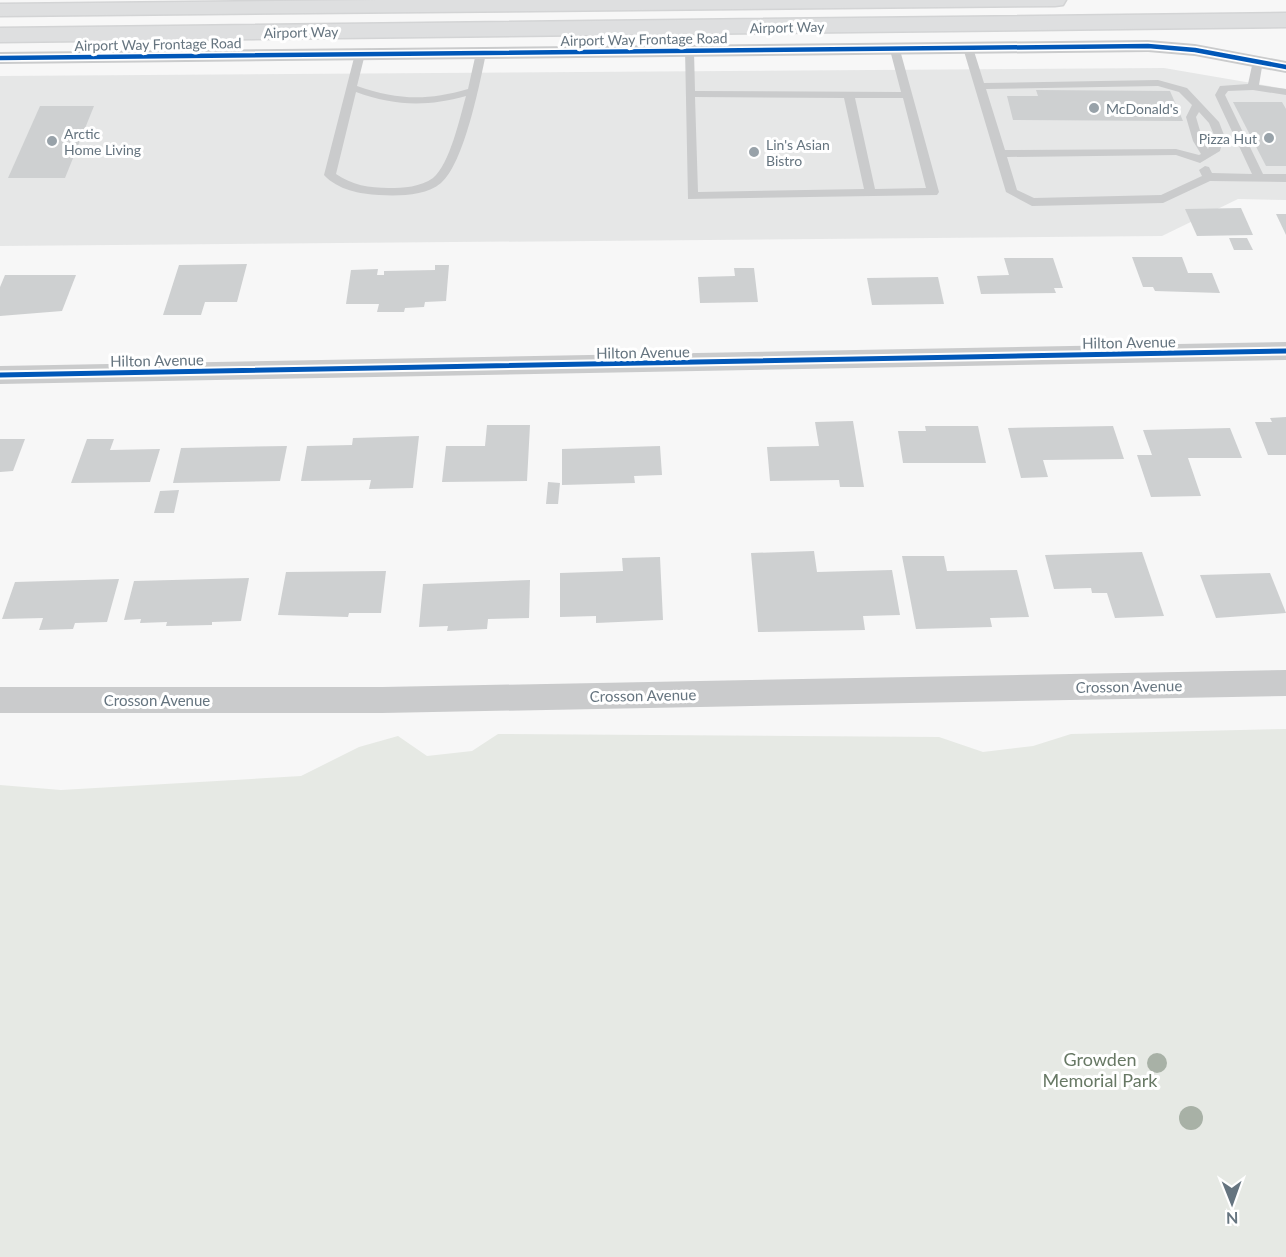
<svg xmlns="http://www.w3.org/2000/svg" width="1286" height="1257" viewBox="0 0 1286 1257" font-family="Lato,sans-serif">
<rect width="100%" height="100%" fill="#f7f7f7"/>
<path fill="#e6e7e7" d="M1164,68L1286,89V200L1238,199L1162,236L0,246V76Z"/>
<path fill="#e6e9e4" d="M1286,729V1257H0V785L61,790L301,776L359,747L398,736L427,756L472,751L498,734L939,737L983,752L1033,746L1071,734Z"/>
<g fill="#ced0d1">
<path d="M1036,90L1170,91L1183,121L1013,120L1007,96H1038Z"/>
<path d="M1233,102H1282L1286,109V166H1266Z"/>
<path d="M40,106H94L65,178H8Z"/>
<path d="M1241,208L1253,235L1197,236L1185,209Z"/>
<path d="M1276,214H1286V235Z"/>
<path d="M1229,238H1247L1253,250H1234Z"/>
<path d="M1132,257H1182L1188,273H1212L1220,293L1155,291L1153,287H1143Z"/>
<path d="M1004,258H1053L1063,288H1054L1056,293L981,294L977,276L1009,275Z"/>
<path d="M247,264L237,302H205L201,315H163L179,265Z"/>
<path d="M435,265H449L446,301L425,302L424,307L405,308L404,312H377L379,304H346L351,270L378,269L377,275H384V271L435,270Z"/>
<path d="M734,268H754L758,302L700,303L698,277L735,276Z"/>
<path d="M5,275H76L62,311L0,316V287Z"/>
<path d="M938,277L944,304L872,305L867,278Z"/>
<path d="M1286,417V455H1268L1255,422H1272L1270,418Z"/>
<path d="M853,421L864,487H840L839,480L770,481L767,447L819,446L815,422Z"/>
<path d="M487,425H530L527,481L442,482L446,446H485Z"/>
<path d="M925,426H978L986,463H903L898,431H926Z"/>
<path d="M1113,426L1124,459L1043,460L1048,477L1021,478L1008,428Z"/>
<path d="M1230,428L1242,458H1188L1201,496L1151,497L1137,455H1152L1143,430Z"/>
<path d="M419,436L413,488L369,489L371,480L301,481L307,446L352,445L353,438Z"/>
<path d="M0,439H25L13,471L0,472Z"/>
<path d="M87,439H114L110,450L160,449L150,482L71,483Z"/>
<path d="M287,446L280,481L173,483L181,448Z"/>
<path d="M660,446L662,475L634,476L635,483L562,485V449Z"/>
<path d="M548,482L560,483L558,504H546Z"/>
<path d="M179,490L174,513H154L160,491Z"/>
<path d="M814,551L817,572L892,570L900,615L863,616L865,630L758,632L751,553Z"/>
<path d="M1142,552L1164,616L1115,618L1107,593H1092L1091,588L1054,589L1045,555Z"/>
<path d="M902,556H944L947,571L1017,570L1029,617L990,618L992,627L916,629Z"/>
<path d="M660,557L663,620L596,623V616L560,617V573L623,571L622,558Z"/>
<path d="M386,571L381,613H349L348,617L278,615L286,572Z"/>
<path d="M1270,573L1286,613L1216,618L1200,575Z"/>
<path d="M249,578L241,621L212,622V625L166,626L167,622L140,623L141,619L124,620L134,581Z"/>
<path d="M119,579L107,622L75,623L73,629L39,630L43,618L2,619L15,582Z"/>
<path d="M530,580L529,618L488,619L487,629L447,631L448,626L419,627L423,584Z"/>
</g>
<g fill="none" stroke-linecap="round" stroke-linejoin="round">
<defs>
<g id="primary">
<path d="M377,0H1066L1063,5L1055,6L0,16V4Z"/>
<path d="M1286,13V27L0,42V28Z"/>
</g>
</defs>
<use href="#primary" stroke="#d3d4d5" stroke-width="3"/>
<g fill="#cacbcc" fill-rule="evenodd">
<path d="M964,46L973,48L984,83L1158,80L1187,88L1219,122L1224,135L1220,151L1200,163L1176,155L1007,157L1017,190L1034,198L1161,195L1202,176L1199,170L1205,166L1209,167L1212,173L1252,174L1215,95L1220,86L1248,84L1253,61L1258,58L1263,61L1259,85L1286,89V95L1253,90L1228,91L1225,95L1263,174H1286V182L1210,181L1163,203L1032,206L1006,192L963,48ZM1158,86L1179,92L1192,105L1186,117L1193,141L1201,154L1199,155L1176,149L1005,150L986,89ZM1199,112L1209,123L1214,135L1208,149L1203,141L1196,117Z"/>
<path d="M895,47L900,50L939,192L937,195L688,199L685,49L694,51L695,91L901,92L890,50ZM695,97L844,98L864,189L698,192ZM855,98H903L926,188L875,189Z"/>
<path d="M360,51L365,54L357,86C398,100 426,101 468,89L476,53L481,50L486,53C480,83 464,164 441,183C426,196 398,196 379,195C360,194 338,190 324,175L355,54ZM356,92C394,106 427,107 466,96C460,117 450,164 433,178C421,187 403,188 389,188C369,188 352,185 336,174Z"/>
</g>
<g fill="#cacbcc" fill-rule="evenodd">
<path d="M1148,40L1195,44L1286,61V73L1195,56L1148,52L0,64V52Z"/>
<path d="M1286,342V360L0,384V366Z"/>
<path d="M1286,670V696L382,713H0V687H382Z"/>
</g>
<use href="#primary" fill="#dedfe0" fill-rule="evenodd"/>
<defs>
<path id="cycleway-far1" d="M0,58L1148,46L1195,50L1286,67"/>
<path id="cycleway" d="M0,375L1286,351"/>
</defs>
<use href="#cycleway-far1" stroke="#fff" stroke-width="8"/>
<use href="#cycleway" stroke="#fff" stroke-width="9"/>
<use href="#cycleway-far1" stroke="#0057b8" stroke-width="4.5"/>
<use href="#cycleway" stroke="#0057b8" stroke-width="5"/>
</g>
<g fill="#a8b1a6">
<circle cx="1157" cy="1063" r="10"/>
<circle cx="1191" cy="1118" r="12"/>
</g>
<g fill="#98a2a9" stroke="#fff" stroke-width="2">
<circle cx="1094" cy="108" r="6"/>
<circle cx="1269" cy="138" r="6"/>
<circle cx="52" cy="141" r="6"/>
<circle cx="754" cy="152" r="6"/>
</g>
<g text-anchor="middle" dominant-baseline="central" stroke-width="6" stroke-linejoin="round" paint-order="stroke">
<g font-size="14" fill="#65747f" stroke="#fff">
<text transform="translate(787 27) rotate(-1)">Airport Way</text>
<text transform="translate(301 32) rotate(-1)">Airport Way</text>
<text transform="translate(644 39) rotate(-1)">Airport Way Frontage Road</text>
<text transform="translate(158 44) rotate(-1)">Airport Way Frontage Road</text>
</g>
<g font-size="14" fill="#65747f" stroke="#fff" text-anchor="start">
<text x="1106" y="108">McDonald's</text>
<text x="64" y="133">Arctic<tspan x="64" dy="16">Home Living</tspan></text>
<text x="1257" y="138" text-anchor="end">Pizza Hut</text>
<text x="766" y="144">Lin's Asian<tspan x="766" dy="16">Bistro</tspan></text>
</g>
<g font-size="15" fill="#65747f" stroke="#fff">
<text transform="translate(1129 342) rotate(-1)">Hilton Avenue</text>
<text transform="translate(643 352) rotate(-1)">Hilton Avenue</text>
<text transform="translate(157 360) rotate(-1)">Hilton Avenue</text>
<text transform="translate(1129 686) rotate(-1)">Crosson Avenue</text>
<text transform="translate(643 695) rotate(-1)">Crosson Avenue</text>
<text x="157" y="700">Crosson Avenue</text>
</g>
<g font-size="18" fill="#677864" stroke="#fff">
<text x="1100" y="1059">Growden<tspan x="1100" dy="21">Memorial Park</tspan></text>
</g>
</g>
<g transform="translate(1232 1203) rotate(179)" stroke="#ffffff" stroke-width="4.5" paint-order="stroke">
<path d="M0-4.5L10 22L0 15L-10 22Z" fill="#65747f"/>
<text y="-9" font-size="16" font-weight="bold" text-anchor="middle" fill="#65747f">N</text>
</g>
</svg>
